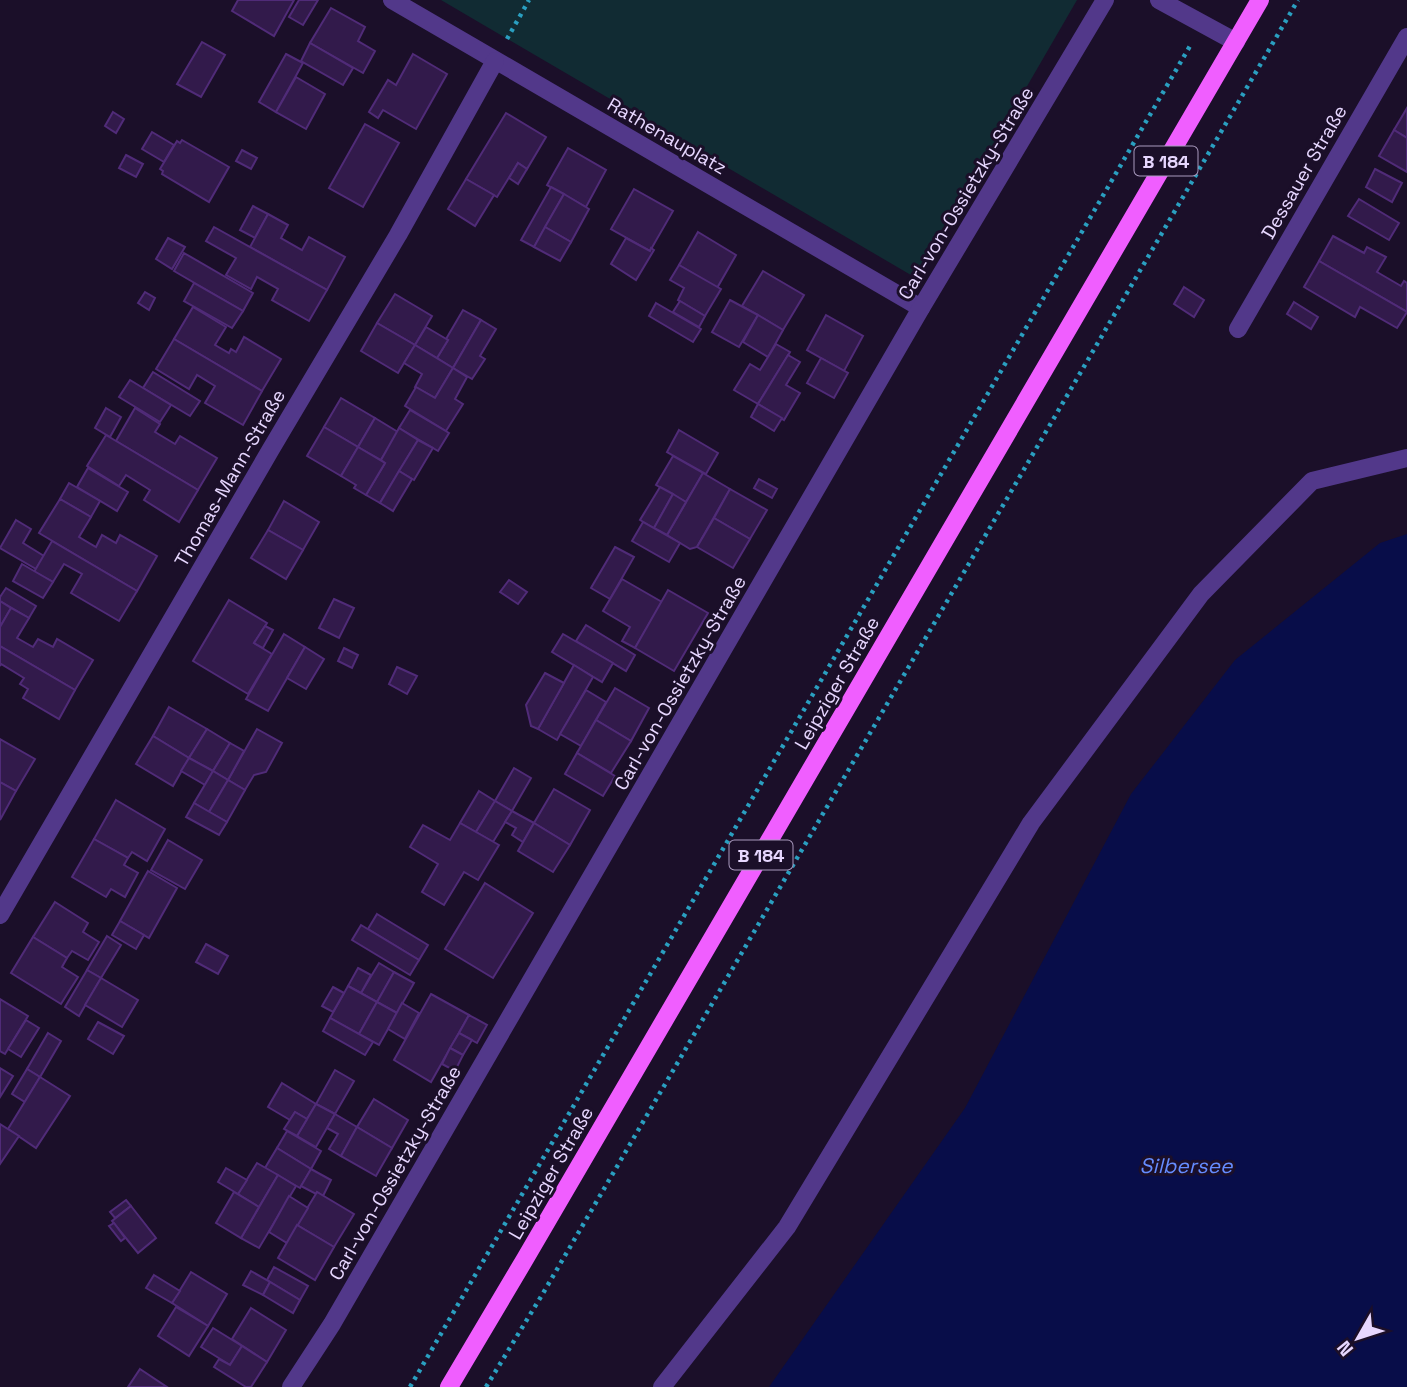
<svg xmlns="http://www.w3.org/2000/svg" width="1407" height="1387" viewBox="0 0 1407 1387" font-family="'Space Grotesk',sans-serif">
<rect width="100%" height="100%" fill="#1b0f29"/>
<path fill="#112b33" d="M441,0H1077L916,278Z"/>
<path fill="#080d49" d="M1407,534V1387H769L965,1108L1131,794L1235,660L1380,543Z"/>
<g fill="#321a4b" stroke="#502b78" stroke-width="2">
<path d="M238,0H294L274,36L232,11Z"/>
<path d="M299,0H318L303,25L289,17Z"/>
<path d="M331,8L365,27L358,41L375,51L363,73L310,43Z"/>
<path d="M202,42L225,55L201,97L177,84Z"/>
<path d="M310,43L353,68L343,85L301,61Z"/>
<path d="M286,54L303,63L276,112L259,102Z"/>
<path d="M413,54L447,74L416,129L383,110L378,118L369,112L388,80L396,85Z"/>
<path d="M296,77L325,94L306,129L276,112Z"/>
<path d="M1407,108V138L1394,130Z"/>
<path d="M113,112L124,119L116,133L105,126Z"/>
<path d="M506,113L546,137L527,169L518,163L497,197L466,179Z"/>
<path d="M365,124L399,143L363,207L329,188Z"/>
<path d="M1394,130L1407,138V172L1379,156Z"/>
<path d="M152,132L174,145L164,162L142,149Z"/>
<path d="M182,140L229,167L209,202L162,174L163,171L160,169L177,141L180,143Z"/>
<path d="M568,148L606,170L586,207L547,185Z"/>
<path d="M242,150L257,158L251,169L236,161Z"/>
<path d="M126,155L143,164L136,177L119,168Z"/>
<path d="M518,163L527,169L518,184L509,178Z"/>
<path d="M1375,169L1402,183L1392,202L1366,187Z"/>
<path d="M466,179L494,195L475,226L448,209Z"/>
<path d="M551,187L564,194L534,247L521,240Z"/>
<path d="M634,189L673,211L650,251L611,229Z"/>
<path d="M564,194L589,209L571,242L545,227Z"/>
<path d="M1359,199L1399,223L1389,240L1348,216Z"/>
<path d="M253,206L268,214L255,238L240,230Z"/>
<path d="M268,214L288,225L281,238L302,250L309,237L345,257L327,290L250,247Z"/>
<path d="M214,227L327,290L309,321L272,300L278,289L257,277L251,289L226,275L236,258L206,241Z"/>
<path d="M545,227L571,242L560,261L534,247Z"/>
<path d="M698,232L736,255L717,288L679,265Z"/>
<path d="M1333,236L1364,253L1367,247L1386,257L1377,272L1401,286L1404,281L1407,283V312L1319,261Z"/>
<path d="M168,238L185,247L172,269L156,259Z"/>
<path d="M626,238L650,251L651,248L654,250L636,280L611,264Z"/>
<path d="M184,253L253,293L243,311L174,271Z"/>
<path d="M1319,261L1407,312L1397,328L1360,307L1355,317L1304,287Z"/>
<path d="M679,265L721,289L705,316L678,300L684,288L670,280Z"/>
<path d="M763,271L804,295L783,330L742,306Z"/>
<path d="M194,283L243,311L232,328L184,301Z"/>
<path d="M1184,287L1204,300L1194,317L1174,304Z"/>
<path d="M145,292L155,298L149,310L138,303Z"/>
<path d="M395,294L432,316L415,345L377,323Z"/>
<path d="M730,300L758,315L739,347L712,332Z"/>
<path d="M680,301L705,316L699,327L673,312Z"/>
<path d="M1294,302L1318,317L1311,329L1287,314Z"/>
<path d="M656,303L701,329L693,342L649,316Z"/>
<path d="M193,307L226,327L215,345L229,353L231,349L236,352L244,337L281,359L262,391L174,339Z"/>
<path d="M463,310L481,320L453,368L437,358L448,340L446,339Z"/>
<path d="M758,315L783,330L768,357L743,342Z"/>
<path d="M826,315L863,336L844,371L807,350Z"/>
<path d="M481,320L496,329L480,356L485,359L472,379L453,368Z"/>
<path d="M377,323L415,345L398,373L361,351Z"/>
<path d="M426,327L448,340L437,358L415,345Z"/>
<path d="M174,339L262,391L243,425L205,403L215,386L197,375L189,389L156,369Z"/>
<path d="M776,344L790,352L758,404L734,390L750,364L760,370Z"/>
<path d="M415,345L453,368L435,398L415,387L422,374L404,363Z"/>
<path d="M788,355L800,362L786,385L800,393L784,420L758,404Z"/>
<path d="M821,358L848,373L834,398L807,383Z"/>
<path d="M453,368L467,377L455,399L463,404L446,431L405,406L416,387L435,398Z"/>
<path d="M153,372L200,401L190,416L143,388Z"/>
<path d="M130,380L171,405L160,422L119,397Z"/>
<path d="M341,398L375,418L358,447L324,427Z"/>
<path d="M758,404L782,418L774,431L751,417Z"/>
<path d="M106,408L121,417L110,437L95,428Z"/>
<path d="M135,408L160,424L155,432L175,444L180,436L217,458L198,490L116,441Z"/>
<path d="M410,410L449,433L438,451L399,428Z"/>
<path d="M375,418L398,432L381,460L358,447Z"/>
<path d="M324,427L358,447L341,476L307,456Z"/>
<path d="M399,428L418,440L380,503L366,495L385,463L381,460Z"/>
<path d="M679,430L718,453L706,474L667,452Z"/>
<path d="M106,435L198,490L179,522L144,500L150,490L126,475L119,486L87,466Z"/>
<path d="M418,440L433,448L414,480L399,471Z"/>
<path d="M358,447L385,463L366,495L354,488L356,485L341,476Z"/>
<path d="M673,456L703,473L686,502L656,485Z"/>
<path d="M88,468L128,492L117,511L77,487Z"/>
<path d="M399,471L412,479L393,511L380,503Z"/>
<path d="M703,473L730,489L697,547L690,549L667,535Z"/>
<path d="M759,479L777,489L772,498L754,488Z"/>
<path d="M69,483L100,501L91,517L60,499Z"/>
<path d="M660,487L673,494L654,528L640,520Z"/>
<path d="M730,489L767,510L750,539L714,518Z"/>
<path d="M673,494L686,502L667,535L654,528Z"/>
<path d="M60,499L91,517L79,537L96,547L102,535L116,543L120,535L157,556L137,591L39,533Z"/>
<path d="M284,501L319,522L303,550L268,530Z"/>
<path d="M714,518L750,539L733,568L697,547Z"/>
<path d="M16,520L31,529L23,543L44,556L36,569L0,548Z"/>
<path d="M643,522L680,543L669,562L632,541Z"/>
<path d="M268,530L303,550L286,579L251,558Z"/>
<path d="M52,541L137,591L119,621L71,593L82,574L64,564L53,582L34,572Z"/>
<path d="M615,547L634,557L610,599L591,588Z"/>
<path d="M22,564L53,582L43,598L13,581Z"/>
<path d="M622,579L662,602L635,648L622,641L630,627L603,611Z"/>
<path d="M509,580L527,592L518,604L500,592Z"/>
<path d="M6,588L36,606L29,618L0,601V597Z"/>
<path d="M668,590L708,613L674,671L635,648Z"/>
<path d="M334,599L354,608L339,638L319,628Z"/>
<path d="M229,600L267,623L254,643L272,654L248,694L193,661Z"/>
<path d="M0,601L11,608L0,627Z"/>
<path d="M11,608L29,618L17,638L33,647L38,639L53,647L57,639L93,660L75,690L0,646V627Z"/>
<path d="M586,625L635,655L626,671L576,641Z"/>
<path d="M265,626L273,630L263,648L254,643Z"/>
<path d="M284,634L305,647L268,711L246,699Z"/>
<path d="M563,634L613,663L602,682L552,652Z"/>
<path d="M0,646L75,690L59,719L23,698L28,689L20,684L24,678L1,664L0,666Z"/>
<path d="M305,647L324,659L306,689L287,678Z"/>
<path d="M344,648L358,655L352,668L338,661Z"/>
<path d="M574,665L593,677L557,740L538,729Z"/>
<path d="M397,667L417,676L407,694L389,684Z"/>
<path d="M545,673L564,683L538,729L531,726L526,705Z"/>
<path d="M615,688L649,708L631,741L596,720Z"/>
<path d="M586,690L606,702L581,746L560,734Z"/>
<path d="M169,707L207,729L189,758L153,736Z"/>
<path d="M596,720L631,741L611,773L577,753Z"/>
<path d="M207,729L230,743L213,771L189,758Z"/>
<path d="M257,729L282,743L266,772L254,775L245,790L228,780Z"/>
<path d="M153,736L189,758L173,786L136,764Z"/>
<path d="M0,739L35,759L16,791L0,782Z"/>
<path d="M230,743L244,751L228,780L213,771Z"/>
<path d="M577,753L615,776L603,796L565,774Z"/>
<path d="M189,758L213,771L205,785L181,771Z"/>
<path d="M514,768L531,778L512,811L495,801Z"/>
<path d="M213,771L228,780L209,812L194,803Z"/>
<path d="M228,780L245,790L227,822L209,812Z"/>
<path d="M0,782L16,791L0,820Z"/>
<path d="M554,789L590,810L570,845L534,823Z"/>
<path d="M479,791L495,801L476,832L460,823Z"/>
<path d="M116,800L165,829L147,861L132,852L128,858L94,839Z"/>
<path d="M495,801L512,811L493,842L476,832Z"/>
<path d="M194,803L227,822L219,835L186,817Z"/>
<path d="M512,811L534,823L523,842L512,835L516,828L505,822Z"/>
<path d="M460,823L499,845L478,880L464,872L444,905L422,892L438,864L410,847L423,825L450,840Z"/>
<path d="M534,823L570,845L553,872L518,851Z"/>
<path d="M94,839L128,858L124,865L138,873L125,897L111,889L106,897L72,877Z"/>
<path d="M168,840L202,860L185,889L151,870Z"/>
<path d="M148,871L177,888L149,938L120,921Z"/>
<path d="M485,883L533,913L493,978L445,949Z"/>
<path d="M55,902L88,923L83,932L99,942L88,960L72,951L67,958L33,937Z"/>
<path d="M377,914L428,945L419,960L368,929Z"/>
<path d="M120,921L144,935L136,949L112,935Z"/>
<path d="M361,925L419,960L410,975L352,940Z"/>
<path d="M107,936L121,945L101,978L87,970Z"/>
<path d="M33,937L67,958L62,967L78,977L61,1004L11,973Z"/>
<path d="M206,944L228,956L218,974L196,962Z"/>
<path d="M379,963L394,972L377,1002L361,993Z"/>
<path d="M358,968L371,975L361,993L348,986Z"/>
<path d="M87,970L101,978L79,1016L65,1007Z"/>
<path d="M394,972L414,983L397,1013L377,1002Z"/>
<path d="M101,978L138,1000L122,1027L85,1005Z"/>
<path d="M348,986L377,1002L359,1034L330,1018Z"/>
<path d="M333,987L344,993L333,1012L322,1006Z"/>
<path d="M431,994L469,1015L431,1082L394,1060Z"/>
<path d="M0,999L28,1016L5,1054L0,1051Z"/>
<path d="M377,1002L397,1013L379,1045L359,1034Z"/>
<path d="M402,1003L419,1013L405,1039L388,1029Z"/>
<path d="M469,1015L487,1025L477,1043L459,1033Z"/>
<path d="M330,1018L373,1042L365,1055L323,1031Z"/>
<path d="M26,1020L39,1028L21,1057L8,1049Z"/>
<path d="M98,1022L124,1036L113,1054L88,1039Z"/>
<path d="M48,1033L61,1041L40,1077L27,1069Z"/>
<path d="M459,1033L472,1040L463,1055L450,1048Z"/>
<path d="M450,1048L463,1055L455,1071L442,1064Z"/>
<path d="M0,1068L13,1076L0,1097Z"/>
<path d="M27,1069L40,1077L25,1102L12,1094Z"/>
<path d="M335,1070L354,1081L335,1114L316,1104Z"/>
<path d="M40,1077L70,1096L36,1148L8,1129Z"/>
<path d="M282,1083L316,1104L307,1119L295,1112L290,1120L268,1107Z"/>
<path d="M374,1099L408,1120L392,1148L357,1127Z"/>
<path d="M316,1104L335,1114L316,1147L297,1136Z"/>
<path d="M295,1112L307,1119L297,1136L284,1129Z"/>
<path d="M335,1114L357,1127L341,1156L329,1149L338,1134L327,1128Z"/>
<path d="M0,1124L19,1136L0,1164Z"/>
<path d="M357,1127L392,1148L376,1176L341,1156Z"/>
<path d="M287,1131L321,1151L311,1169L277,1148Z"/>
<path d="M277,1148L311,1169L300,1188L265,1168Z"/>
<path d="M257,1163L278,1175L259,1207L238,1194Z"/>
<path d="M226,1168L247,1180L238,1194L218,1182Z"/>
<path d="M311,1169L331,1180L323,1196L317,1192L316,1194L301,1186Z"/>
<path d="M278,1175L296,1186L259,1248L241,1238Z"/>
<path d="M234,1192L259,1207L241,1238L216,1223Z"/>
<path d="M317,1192L354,1214L334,1247L297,1225Z"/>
<path d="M289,1196L308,1208L287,1243L269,1232Z"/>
<path d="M126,1200L131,1206L115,1218L110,1212Z"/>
<path d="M131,1206L156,1238L138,1253L112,1221Z"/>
<path d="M114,1223L125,1238L121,1241L109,1226Z"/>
<path d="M297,1225L334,1247L315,1280L278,1258Z"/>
<path d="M274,1267L308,1286L300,1300L267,1280Z"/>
<path d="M251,1271L270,1282L263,1295L243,1285Z"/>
<path d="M191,1272L227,1294L208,1326L172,1303Z"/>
<path d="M154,1275L180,1291L172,1303L146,1288Z"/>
<path d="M270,1282L300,1300L293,1313L263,1295Z"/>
<path d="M176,1307L208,1326L189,1356L158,1336Z"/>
<path d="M251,1308L286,1330L267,1362L232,1339Z"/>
<path d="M213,1328L242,1346L230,1365L201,1347Z"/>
<path d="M242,1346L267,1362L251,1387H246L214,1367L219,1359L230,1365Z"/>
<path d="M140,1369L167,1387H128Z"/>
</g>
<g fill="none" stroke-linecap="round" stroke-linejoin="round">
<g stroke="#2a9fc0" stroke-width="4.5" stroke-dasharray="3.5 5" stroke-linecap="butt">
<path d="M507,39L529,0"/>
<path d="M410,1387L1190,46"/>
<path d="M486,1387L542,1295L1298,0"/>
</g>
<path stroke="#52388a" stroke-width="18" d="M662,1387L787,1227L1031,823L1201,594L1312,481L1407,458"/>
<g stroke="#52388a" stroke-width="18">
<path d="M392,0L921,308"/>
<path d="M1159,0L1236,42"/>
<path d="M1238,329L1407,37"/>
<path d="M0,915L271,449L398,235L495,61"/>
<path d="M291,1387L332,1324L921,308L1105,0"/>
</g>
<path stroke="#f05eff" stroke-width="18" d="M449,1387L525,1259L1260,0"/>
</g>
<g text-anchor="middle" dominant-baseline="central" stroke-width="6" stroke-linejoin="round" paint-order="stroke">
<g fill="#1b0f29" stroke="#aa9bbf" stroke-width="2">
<rect x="1134.5" y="146.5" width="63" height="29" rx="5"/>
<rect x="729.5" y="840.5" width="63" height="29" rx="5"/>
</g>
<g font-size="18" font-weight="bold" fill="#e7d7ff">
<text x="1166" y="161">B 184</text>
<text x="761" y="855">B 184</text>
</g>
<g font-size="19" fill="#e7d7ff" stroke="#1b0f29">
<text transform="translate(667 136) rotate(30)">Rathenauplatz</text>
<text transform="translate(1304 172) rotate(-60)">Dessauer Straße</text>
<text transform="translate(966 193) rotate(-59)">Carl-von-Ossietzky-Straße</text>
<text transform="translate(230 478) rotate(-60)">Thomas-Mann-Straße</text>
<text transform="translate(680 683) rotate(-60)">Carl-von-Ossietzky-Straße</text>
<text transform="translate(837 683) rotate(-60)">Leipziger Straße</text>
<text transform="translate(395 1173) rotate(-60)">Carl-von-Ossietzky-Straße</text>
<text transform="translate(551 1173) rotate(-60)">Leipziger Straße</text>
</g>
<g font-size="21" font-style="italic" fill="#658cff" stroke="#1b0f29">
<text x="1186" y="1165">Silbersee</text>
</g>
</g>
<g transform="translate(1358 1338) rotate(231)" stroke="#1b0f29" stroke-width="5" paint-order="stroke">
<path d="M0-5L12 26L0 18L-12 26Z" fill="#e7d7ff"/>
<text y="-10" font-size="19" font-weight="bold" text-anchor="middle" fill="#e7d7ff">N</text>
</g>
</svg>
